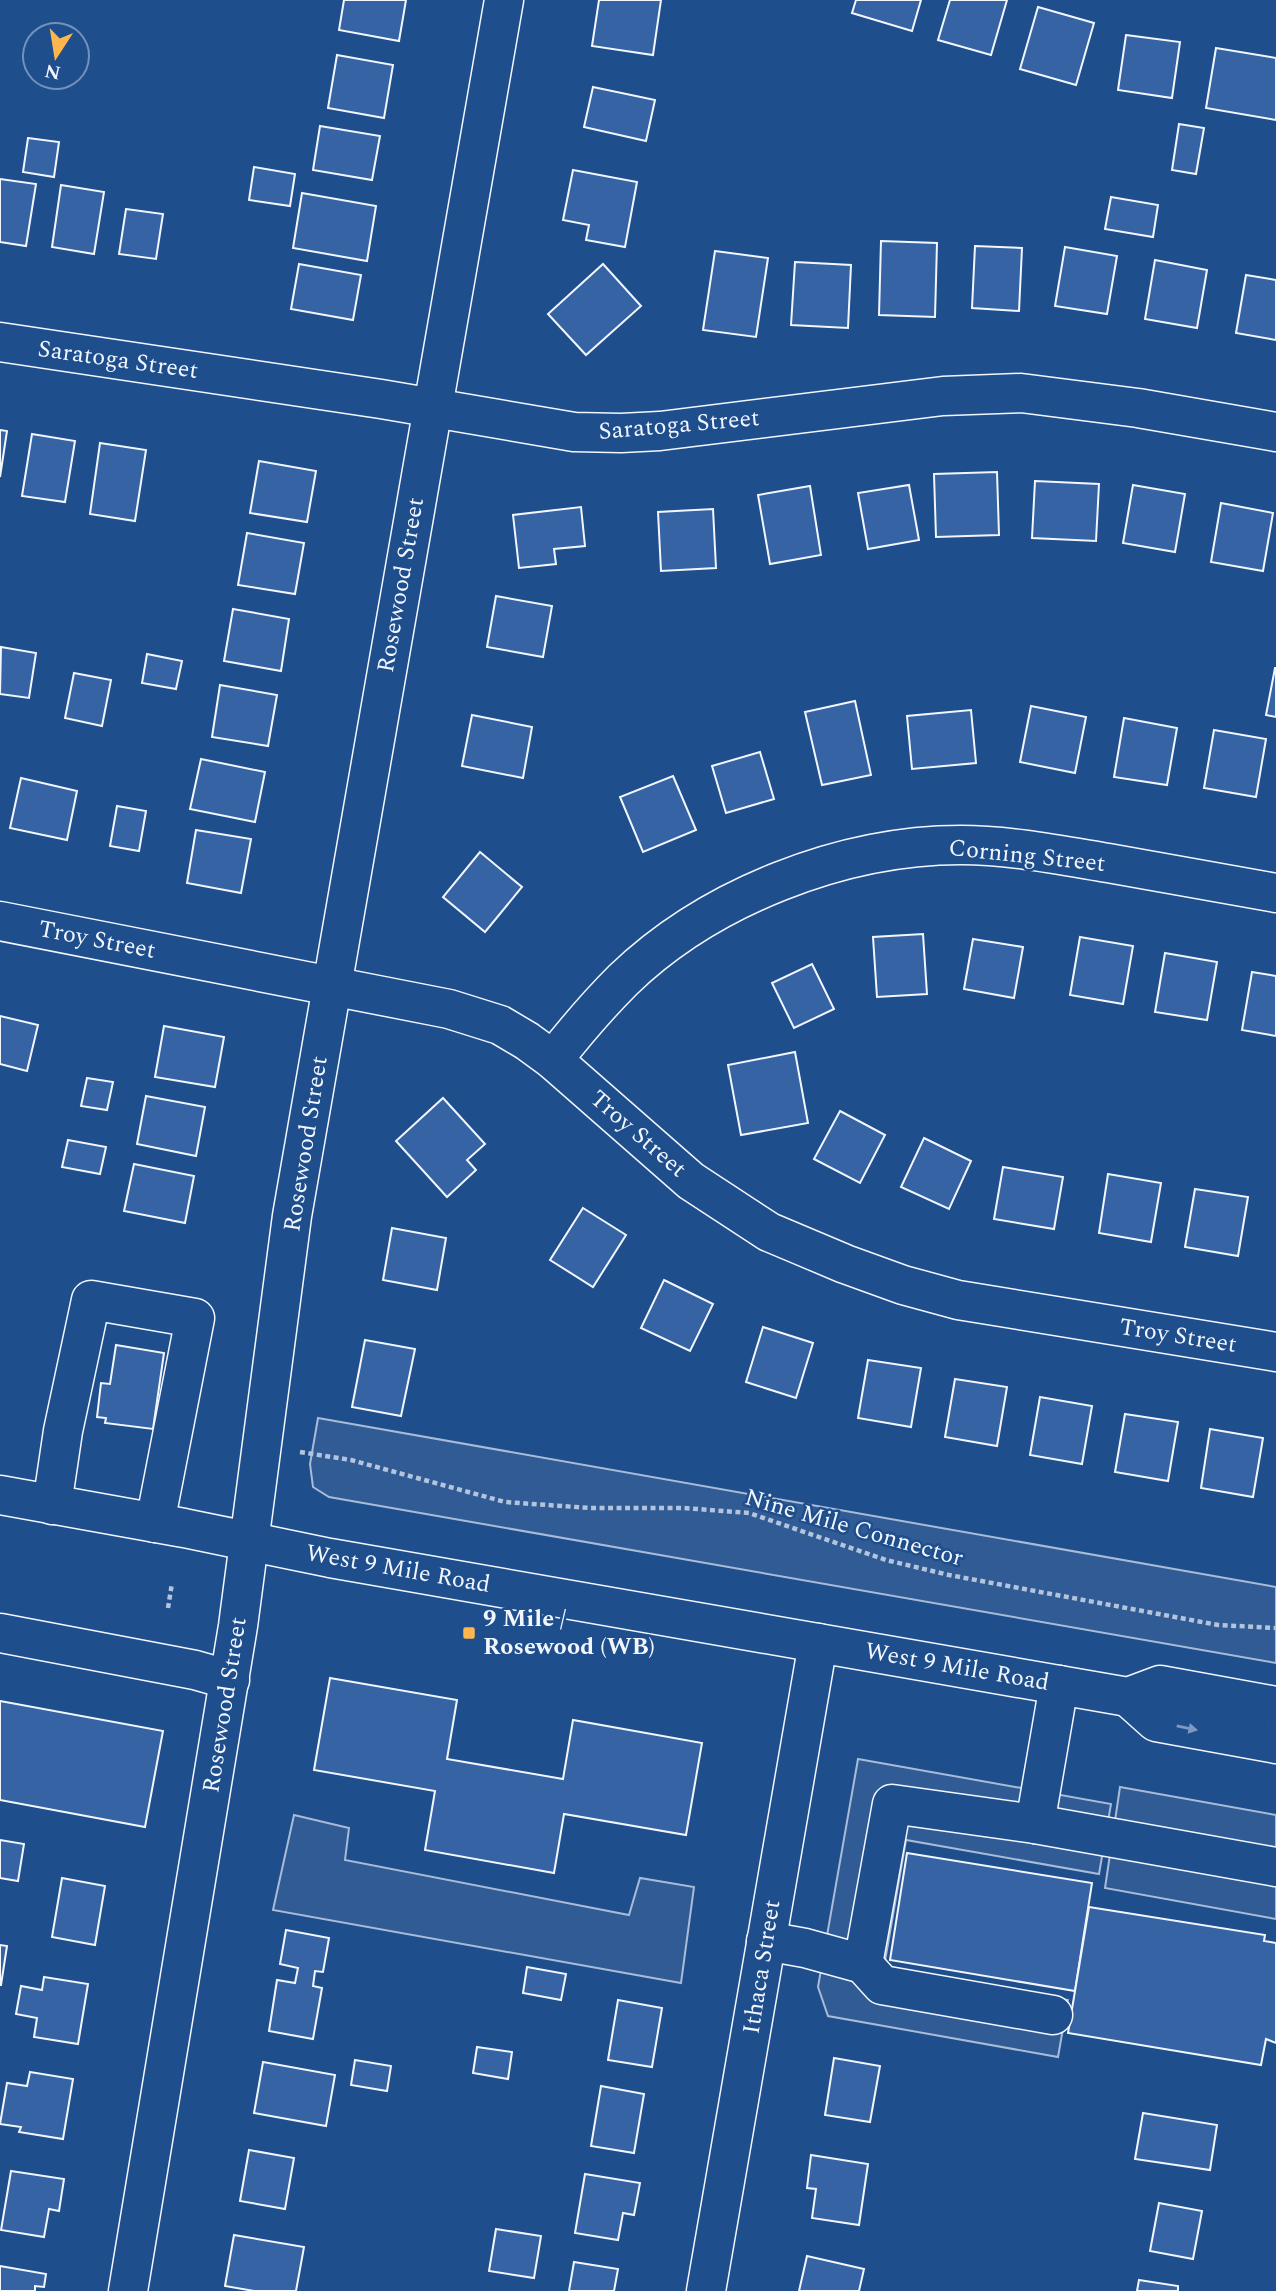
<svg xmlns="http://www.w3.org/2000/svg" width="1276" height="2291" viewBox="0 0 1276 2291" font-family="Spectral,serif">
<rect width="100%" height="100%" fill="#1f4e8c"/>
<g fill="#305b95" stroke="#a8bbd7" stroke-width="2">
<path d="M318,1418L1276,1587V1663L329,1497L313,1487L310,1464Z"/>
<path d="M858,1759L1111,1804L1099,1874L906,1840L884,1967L1068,2000L1058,2057L828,2016L818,1987Z"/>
<path d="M1120,1787L1276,1815V1919L1105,1888Z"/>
<path d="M294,1815L349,1828L345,1860L629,1915L640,1878L694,1887L681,1983L273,1910Z"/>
</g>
<g fill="#3563a3" stroke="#f2f6ff" stroke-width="2">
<path d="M344,0H406L399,41L339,30Z"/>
<path d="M599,0H661L653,55L592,46Z"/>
<path d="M856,0H921L912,31L852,13Z"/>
<path d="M950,0H1007L991,55L938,40Z"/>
<path d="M1038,7L1094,23L1076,85L1020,69Z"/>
<path d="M1126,35L1180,42L1172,98L1118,90Z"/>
<path d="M1216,48L1276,58V120L1206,108Z"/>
<path d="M337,55L393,65L384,118L328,108Z"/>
<path d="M593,87L655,100L646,141L584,127Z"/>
<path d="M1179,124L1204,128L1196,174L1172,170Z"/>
<path d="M320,126L380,136L372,180L313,170Z"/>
<path d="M28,138L59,142L54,177L23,172Z"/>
<path d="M254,167L295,174L290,206L249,200Z"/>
<path d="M573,170L637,182L625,247L586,240L589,225L563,220Z"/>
<path d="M0,179L36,184L26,246L0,242Z"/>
<path d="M61,185L104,192L94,254L52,247Z"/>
<path d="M302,193L376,206L367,261L293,248Z"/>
<path d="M1111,197L1158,205L1153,237L1105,229Z"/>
<path d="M126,209L163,214L156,259L119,254Z"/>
<path d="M881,241L937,243L935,317L879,315Z"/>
<path d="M975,246L1022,248L1019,311L972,308Z"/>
<path d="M1065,247L1117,256L1107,314L1055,306Z"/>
<path d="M715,251L768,258L756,337L703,330Z"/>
<path d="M1155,260L1207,270L1197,328L1145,319Z"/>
<path d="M795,262L851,265L848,328L791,325Z"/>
<path d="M299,264L361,275L353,320L291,309Z"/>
<path d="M603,264L641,306L586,355L548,314Z"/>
<path d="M1246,275L1276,280V340L1236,333Z"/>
<path d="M0,430L7,431L0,477Z"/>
<path d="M32,434L75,441L65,502L22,496Z"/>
<path d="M100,443L146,450L135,521L90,514Z"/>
<path d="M259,461L316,471L307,522L250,513Z"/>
<path d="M997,472L999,535L936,537L934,474Z"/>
<path d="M1035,481L1099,484L1096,541L1032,538Z"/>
<path d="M909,485L919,540L868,549L858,493Z"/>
<path d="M1133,485L1185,494L1175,552L1123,543Z"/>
<path d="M810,486L821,555L770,564L758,495Z"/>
<path d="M1221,503L1273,513L1263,571L1211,562Z"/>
<path d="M581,507L585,546L554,549L556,564L519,568L513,515Z"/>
<path d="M713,509L716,568L661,571L658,512Z"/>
<path d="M247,533L304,543L295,594L238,585Z"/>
<path d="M496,596L552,606L543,657L487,647Z"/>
<path d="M233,609L289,619L281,671L224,661Z"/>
<path d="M1,647L36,653L29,698L0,694Z"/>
<path d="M147,654L182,661L176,689L142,683Z"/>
<path d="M1275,668H1276V717L1266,715Z"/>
<path d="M74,673L111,680L102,726L65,718Z"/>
<path d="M220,685L277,695L268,746L212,737Z"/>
<path d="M855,701L871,775L822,785L805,712Z"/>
<path d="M1031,706L1086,717L1075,773L1020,762Z"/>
<path d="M971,710L976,763L912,769L907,716Z"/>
<path d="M472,715L532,727L523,778L462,766Z"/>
<path d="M1124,718L1177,728L1167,785L1114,777Z"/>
<path d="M1214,730L1266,739L1256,797L1204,788Z"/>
<path d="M760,752L774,799L726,813L712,766Z"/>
<path d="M201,759L265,772L255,822L190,809Z"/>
<path d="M673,776L696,830L643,852L620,797Z"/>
<path d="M21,778L77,791L67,840L10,828Z"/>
<path d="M117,806L146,811L139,851L110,846Z"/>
<path d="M196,830L251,839L241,893L187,883Z"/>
<path d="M480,852L522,887L485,932L443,897Z"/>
<path d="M923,934L927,994L877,997L873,937Z"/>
<path d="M1080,937L1133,946L1123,1004L1070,995Z"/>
<path d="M973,939L1023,947L1014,998L964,989Z"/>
<path d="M1165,953L1217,962L1207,1020L1155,1012Z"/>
<path d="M812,964L834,1009L794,1028L772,983Z"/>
<path d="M1252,972L1276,976V1036L1242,1030Z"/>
<path d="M0,1016L38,1025L27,1071L0,1064Z"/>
<path d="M164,1026L224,1037L215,1087L155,1077Z"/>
<path d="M795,1052L808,1123L741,1135L728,1065Z"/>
<path d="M87,1078L113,1082L107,1110L81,1106Z"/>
<path d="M146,1096L205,1107L196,1156L137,1144Z"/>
<path d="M443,1098L485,1144L467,1160L476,1170L447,1197L396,1141Z"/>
<path d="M840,1111L885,1135L860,1183L814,1159Z"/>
<path d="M924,1138L971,1161L949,1209L901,1187Z"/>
<path d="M68,1140L106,1147L100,1174L62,1167Z"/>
<path d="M134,1164L194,1176L185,1223L124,1211Z"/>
<path d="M1003,1167L1063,1177L1054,1229L994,1219Z"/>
<path d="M1108,1174L1161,1183L1151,1242L1099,1233Z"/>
<path d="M1195,1189L1248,1197L1238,1256L1185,1247Z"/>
<path d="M583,1208L626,1235L593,1287L550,1260Z"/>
<path d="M392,1228L446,1238L437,1290L383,1280Z"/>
<path d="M664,1280L713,1304L690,1351L641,1328Z"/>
<path d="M763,1327L813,1343L796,1398L746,1382Z"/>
<path d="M365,1340L415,1349L401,1416L352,1407Z"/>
<path d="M116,1345L164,1353L153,1429L105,1423L106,1418L97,1417L101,1383L110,1384Z"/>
<path d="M868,1360L921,1368L911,1427L858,1418Z"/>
<path d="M955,1379L1007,1387L997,1446L945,1437Z"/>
<path d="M1040,1397L1092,1406L1082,1464L1030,1455Z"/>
<path d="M1125,1414L1178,1422L1168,1481L1115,1472Z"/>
<path d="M1210,1429L1263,1438L1253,1497L1201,1488Z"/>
<path d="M330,1678L457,1700L447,1759L563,1779L573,1720L702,1743L686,1835L564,1814L554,1873L425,1850L435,1791L314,1770Z"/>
<path d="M0,1701L163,1731L145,1827L0,1800Z"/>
<path d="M0,1840L24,1844L18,1881L0,1878Z"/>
<path d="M907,1853L1092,1883L1075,1991L890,1960Z"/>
<path d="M62,1878L105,1886L95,1945L52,1937Z"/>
<path d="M1089,1907L1265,1935L1264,1941L1276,1943V2043L1266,2039L1261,2065L1068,2033Z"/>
<path d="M286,1930L329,1938L323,1972L315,1971L313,1986L322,1988L313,2039L269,2031L277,1980L295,1983L298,1968L280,1964Z"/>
<path d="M0,1945L7,1946L1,1985H0Z"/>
<path d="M527,1967L566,1974L561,2000L523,1993Z"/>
<path d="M44,1977L88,1984L78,2044L34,2037L37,2018L16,2014L21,1986L42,1990Z"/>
<path d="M618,2000L662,2008L652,2067L608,2060Z"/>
<path d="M477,2047L512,2052L508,2079L473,2073Z"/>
<path d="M834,2058L880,2066L870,2122L825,2115Z"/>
<path d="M355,2060L391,2066L387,2091L351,2085Z"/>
<path d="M263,2062L335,2075L326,2126L254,2113Z"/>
<path d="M30,2072L73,2079L63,2139L19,2132L21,2127L0,2124L7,2083L27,2086Z"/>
<path d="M601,2086L644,2094L634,2153L591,2146Z"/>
<path d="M1143,2113L1217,2125L1210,2170L1135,2159Z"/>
<path d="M249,2150L294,2158L285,2209L240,2201Z"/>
<path d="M811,2155L868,2164L859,2225L812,2218L816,2189L807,2188Z"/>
<path d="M11,2171L64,2179L59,2211L49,2209L44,2237L1,2230Z"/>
<path d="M585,2174L640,2183L634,2215L623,2213L618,2240L575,2233Z"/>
<path d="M1159,2203L1202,2211L1193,2259L1150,2251Z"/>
<path d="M496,2229L541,2236L534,2278L489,2271Z"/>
<path d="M234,2235L304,2247L296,2291H254L225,2286Z"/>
<path d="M807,2256L864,2269L859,2291H799Z"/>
<path d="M574,2262L618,2269L614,2291H569Z"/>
<path d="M0,2266L46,2274L44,2287L35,2286V2291H0Z"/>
<path d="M1139,2280L1178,2286V2291H1137Z"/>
</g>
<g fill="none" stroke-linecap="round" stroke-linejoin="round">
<defs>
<g id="minor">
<path d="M0,342L381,399L574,432L621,433L660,431L943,396L1021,393L1138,408L1276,432"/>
<path d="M0,921L449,1009L500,1025L527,1041L553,1060L691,1181L769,1232L845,1264L903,1285L958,1300L1276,1352"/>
<path d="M553,1060C575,1032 598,1005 623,980C709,897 842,845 961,845C1010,845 1060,855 1108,863C1164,873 1220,883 1276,893"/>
<path d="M52,1505L63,1431L91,1300L195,1318L155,1523"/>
<path d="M0,1633L195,1670L230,1680"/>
<path d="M1035,1824L1059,1685"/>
<path d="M766,1941L805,1948L863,1964L882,1985L1053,2015"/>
<path d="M863,1964L892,1804L1035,1824L1276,1867"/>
<path d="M128,2291L238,1626L292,1216L504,0"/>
<path d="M706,2291L818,1643"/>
</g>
<g id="major">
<path d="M0,1495L184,1528L330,1558L1128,1697L1160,1685L1276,1706"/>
<path d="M1128,1697L1156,1722L1276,1744"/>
</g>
</defs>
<use href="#minor" stroke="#f2f6ff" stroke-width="41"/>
<use href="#major" stroke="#f2f6ff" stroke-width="41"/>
<g stroke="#b3c4dc" stroke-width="4.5" stroke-dasharray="5 3.5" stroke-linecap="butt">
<path d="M300,1452L351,1460L505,1502L590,1508H684L749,1513L886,1560L949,1575L1218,1625L1276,1628"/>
<path d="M168,1608L172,1583"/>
</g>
<use href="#minor" stroke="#1f4e8c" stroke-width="38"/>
<use href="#major" stroke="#1f4e8c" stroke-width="38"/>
</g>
<defs><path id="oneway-solid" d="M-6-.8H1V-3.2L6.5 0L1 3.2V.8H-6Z" transform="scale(1.75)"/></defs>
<use fill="#7e9ac0" href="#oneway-solid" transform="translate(1187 1728) rotate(12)"/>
<rect fill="#ffb74d" stroke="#1f4e8c" stroke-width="2.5" x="462" y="1626" width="14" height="14" rx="3.5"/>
<g text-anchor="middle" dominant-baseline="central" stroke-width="5" stroke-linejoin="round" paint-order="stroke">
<g font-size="24" fill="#f2f6ff" stroke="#1f4e8c">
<text transform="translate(118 360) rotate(8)">Saratoga Street</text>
<text transform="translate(679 425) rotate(-5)">Saratoga Street</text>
<text transform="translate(401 585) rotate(-80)">Rosewood Street</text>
<text transform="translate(1027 856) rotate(6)">Corning Street</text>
<text transform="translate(97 940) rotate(11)">Troy Street</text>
<text transform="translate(638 1134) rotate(41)">Troy Street</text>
<text transform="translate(306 1144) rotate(-81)">Rosewood Street</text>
<text transform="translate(1178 1336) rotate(9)">Troy Street</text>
<text transform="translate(854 1528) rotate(16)">Nine Mile Connector</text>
<text transform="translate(398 1569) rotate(10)">West 9 Mile Road</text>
<text transform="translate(957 1667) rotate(10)">West 9 Mile Road</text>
<text transform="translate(225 1705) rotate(-81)">Rosewood Street</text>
<text transform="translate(762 1967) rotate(-81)">Ithaca Street</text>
</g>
<g font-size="24" font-weight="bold" fill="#f2f6ff" stroke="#1f4e8c" text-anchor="start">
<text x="483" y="1619">9 Mile /<tspan x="483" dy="28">Rosewood (WB)</tspan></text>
</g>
</g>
<g transform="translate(56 56) rotate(192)"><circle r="33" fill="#1f4e8c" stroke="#7391ba" stroke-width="2"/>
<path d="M0-5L12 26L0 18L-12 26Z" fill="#ffb74d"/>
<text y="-10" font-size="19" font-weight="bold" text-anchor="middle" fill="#f2f6ff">N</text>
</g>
</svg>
